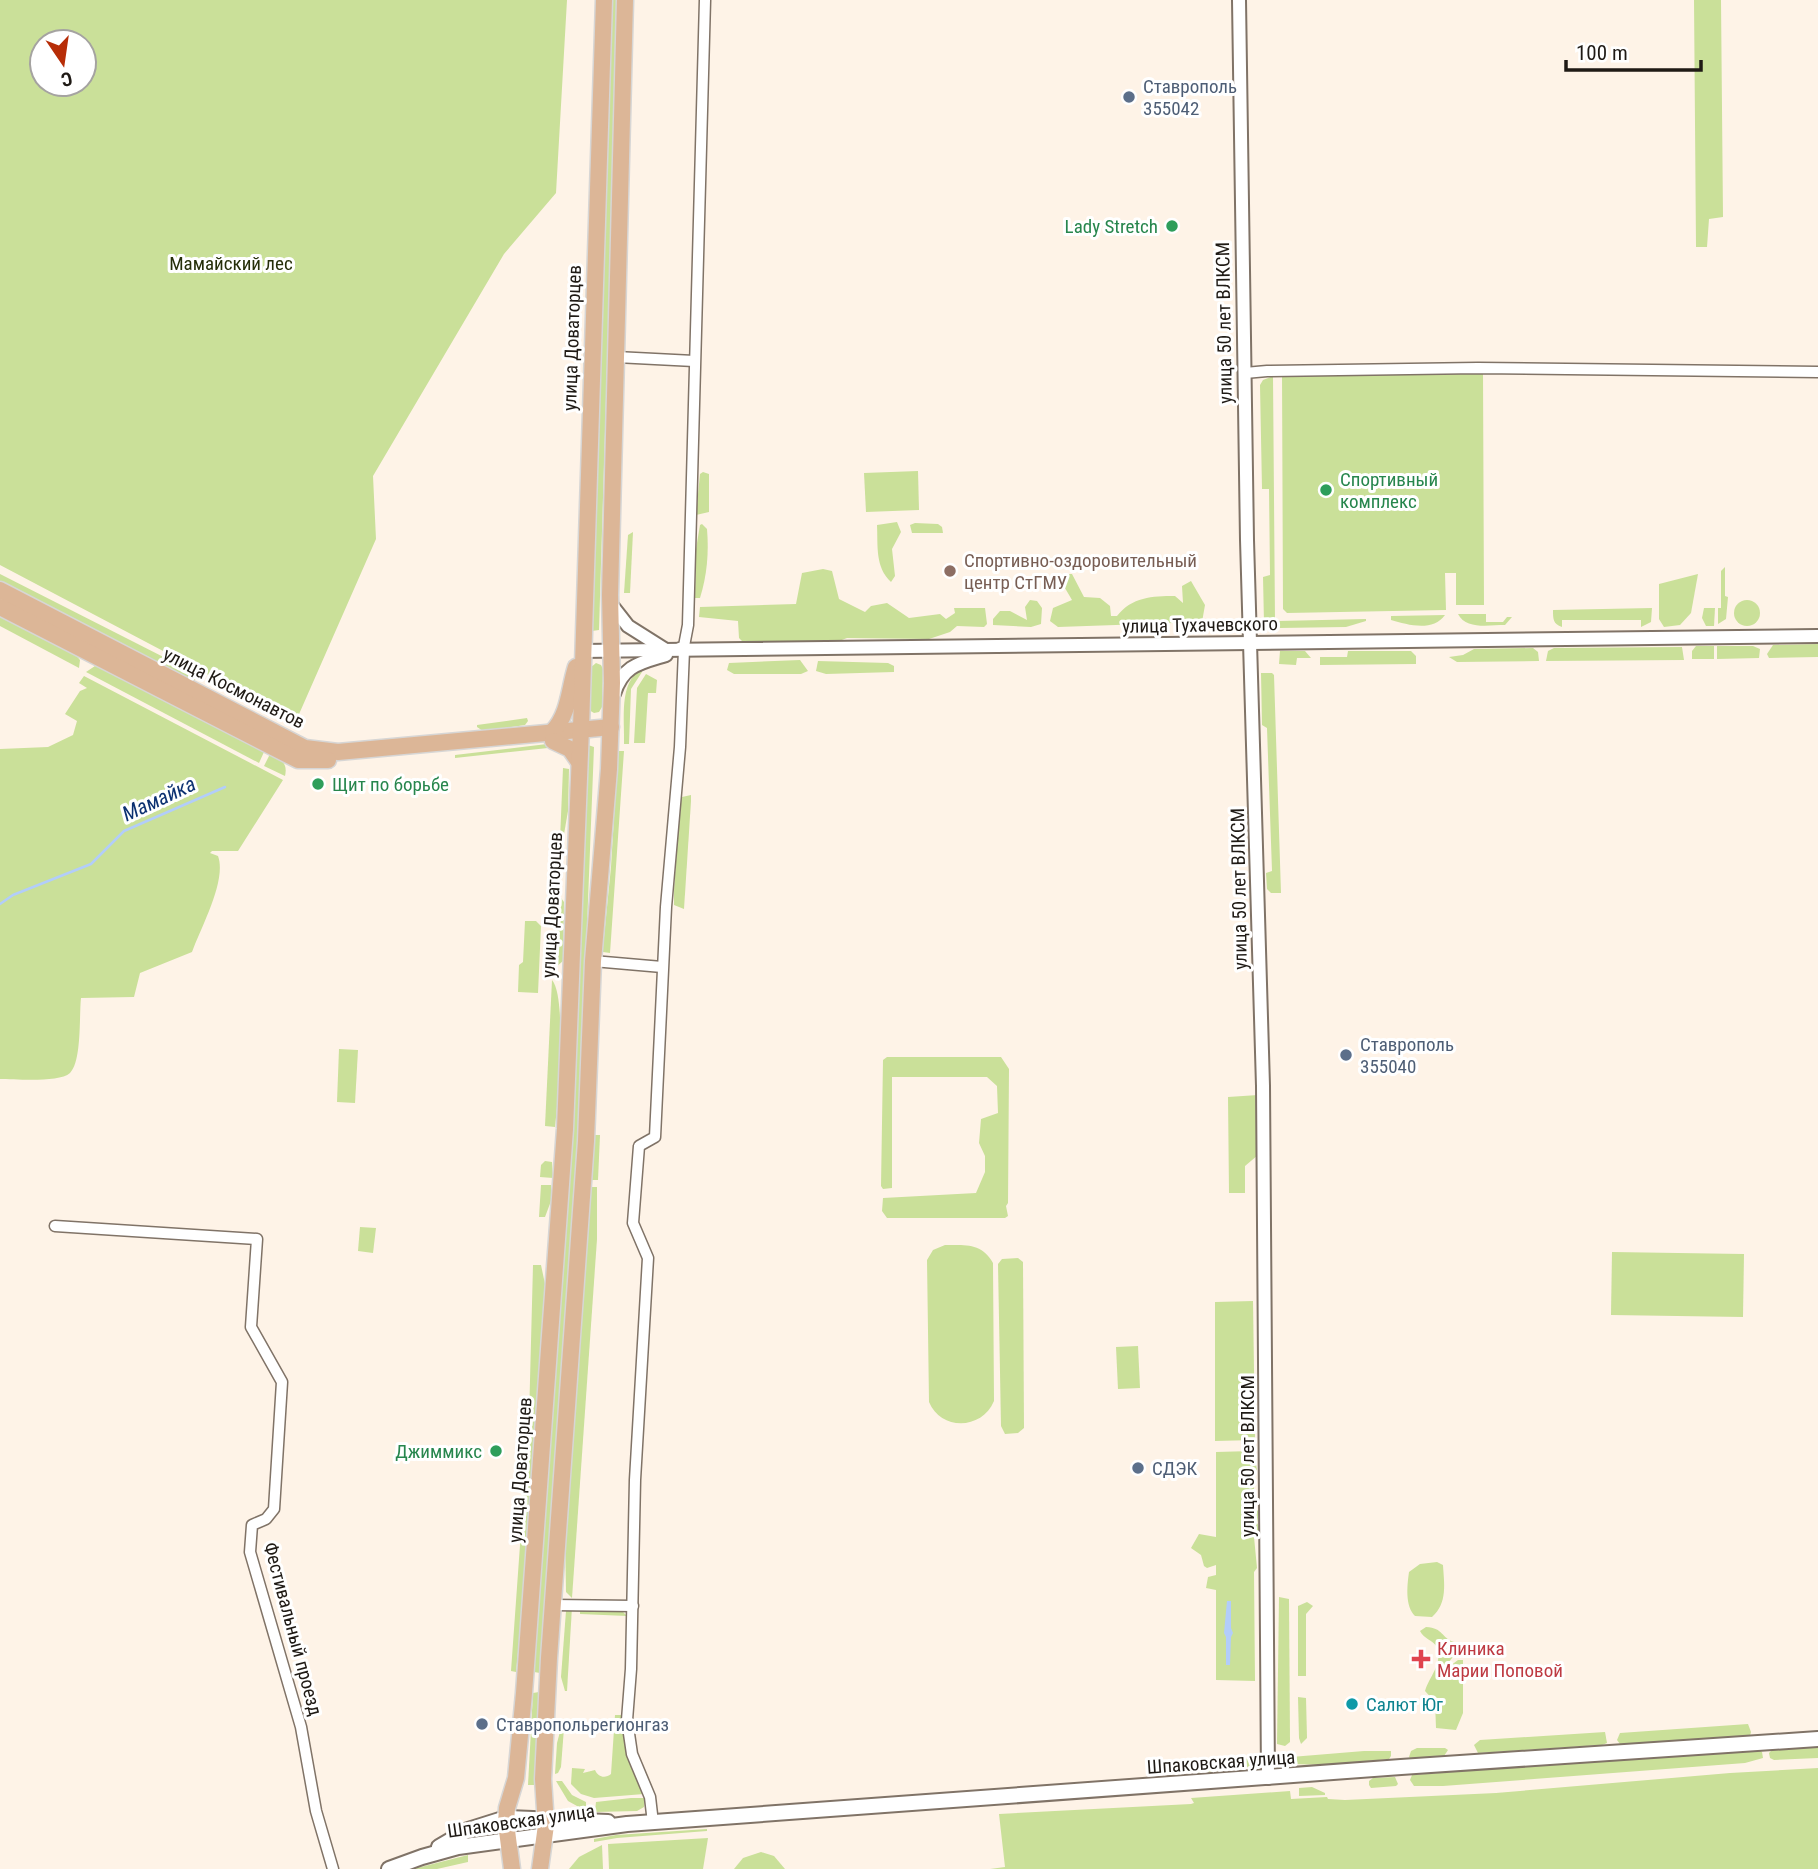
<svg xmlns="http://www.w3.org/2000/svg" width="1818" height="1869" viewBox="0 0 1818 1869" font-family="'Roboto Condensed',sans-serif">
<rect width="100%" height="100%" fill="#fef3e7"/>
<g fill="#cae099" fill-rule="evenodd">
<path d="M0,0H567L556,193L504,254L373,476L376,539L296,721L0,565ZM42,42H84V84H42Z"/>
<path d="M611,0H618L599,630L592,631Z"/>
<path d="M1694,0H1721L1723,217L1709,219L1707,247H1696Z"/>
<path d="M1483,372L1484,605H1456V573H1445L1446,610L1287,613L1283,609L1282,374Z"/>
<path d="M1273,376L1275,621L1264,623L1263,577L1270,575L1269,489H1262L1260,385L1263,380Z"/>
<path d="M918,471L919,510L866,512L864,473Z"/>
<path d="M703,472L709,474V512L696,515L700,474Z"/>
<path d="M897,522L901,532L892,549L895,576L891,582C875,567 878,546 877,525Z"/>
<path d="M915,523L938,524L942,527L943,533H912L910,525Z"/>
<path d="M702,524L707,529C709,553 707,575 700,598H695L696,549L700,525Z"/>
<path d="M633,532L630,593H624L628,535Z"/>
<path d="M1725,567V596L1728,597L1726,619L1718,624V608H1721V571Z"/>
<path d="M823,569L832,571L839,599L865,612L871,606L887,603L909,618L940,614L946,619L955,613L954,608H985L987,624L984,627L957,626L950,632L929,639L847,638L834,643L742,641L739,638L738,621L699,617L700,607L796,604L802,573Z"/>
<path d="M0,574L193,672L196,677L194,682L0,584Z"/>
<path d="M1062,574H1072L1084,597L1100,598L1110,606L1111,616H1117C1132,597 1152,596 1175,596L1183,603L1182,586L1191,581L1205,605L1202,622L1058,627L1050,621L1053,608L1072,600L1062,583Z"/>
<path d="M1698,574L1691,613L1680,625L1664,627L1659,619V584Z"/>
<path d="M1030,600L1037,601L1042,608L1041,624L1031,627L993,625V619L1000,611H1010L1027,620L1025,607Z"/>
<circle cx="1747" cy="613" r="13"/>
<path d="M1652,608L1651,622L1641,627V620H1562V627C1553,624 1553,619 1553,610Z"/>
<path d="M1704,608H1715L1714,626H1706L1702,618Z"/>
<path d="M0,614L74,653L80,660L79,668L0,626Z"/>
<path d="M1458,614H1486V622H1503L1507,617H1512L1505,625C1489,625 1466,630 1458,614Z"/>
<path d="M1445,615C1433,632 1408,625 1391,620V616Z"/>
<path d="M1366,619V621L1346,627L1279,628L1278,621Z"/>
<path d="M1818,644V657L1769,658L1767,654L1773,645Z"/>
<path d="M1696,646H1714V659H1692V651Z"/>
<path d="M1717,646H1753L1760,649L1759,658L1717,659Z"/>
<path d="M1533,648L1538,652L1539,661L1457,662L1449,657L1463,655L1474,649Z"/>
<path d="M1554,648L1682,647L1684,660L1546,661L1548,651Z"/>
<path d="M1280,651H1305L1311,658H1297L1296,665L1279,664Z"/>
<path d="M1348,651H1411L1416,656V664L1320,665V657H1347Z"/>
<path d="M800,660L808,671L801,674H734L727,670L729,663Z"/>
<path d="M818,661L888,663L894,666V672L826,674L816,671Z"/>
<path d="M596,663L601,665L603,669L602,707L599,712L594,713L589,710L590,668Z"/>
<path d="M95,666L103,668L264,752L259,763L86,672Z"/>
<path d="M642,669V672L631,689L629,744H624C625,720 618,682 642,669Z"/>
<path d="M1261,673H1272L1274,675L1281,893H1271L1267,889L1266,873L1272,871L1267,728L1262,725Z"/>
<path d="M646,674L657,680L656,693H648L645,743H634L637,688Z"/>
<path d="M84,676L283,780L238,851H212L210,853L218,856C227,880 201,927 192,952L140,973L134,997L81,998C79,1015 82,1061 70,1073C59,1083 15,1079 0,1079V749L48,747L73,735L77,721L65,714L80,691L87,688L79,683Z"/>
<path d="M527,718L528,721L525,725L483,731L477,727V725Z"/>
<path d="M547,744L548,748L455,758V755Z"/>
<path d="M588,745L594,747L579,1131L540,1673L534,1672L573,1131Z"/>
<path d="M618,751H624L610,953L603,952V947L611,867Z"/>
<path d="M270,754C281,759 288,763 285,776L264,766Z"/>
<path d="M563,768L569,769L568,811L563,840H560Z"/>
<path d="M691,795V801L684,909L674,905V891L680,802L682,797Z"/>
<path d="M559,895L564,902L563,961L556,967Z"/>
<path d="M525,921H536L541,926L538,993L518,992L519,965L523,962Z"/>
<path d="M552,980C567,997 558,1101 555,1127L545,1126Z"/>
<path d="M339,1049L358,1050L355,1103L337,1102Z"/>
<path d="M887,1057H1001L1009,1069L1008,1203L1006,1206L1008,1216L1005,1218H887L882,1211L883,1198L976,1193L985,1172V1156L979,1143L981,1119L998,1113L997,1086L987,1077H892V1188L883,1189L881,1186L883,1060Z"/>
<path d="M1258,1095V1155L1245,1166V1193H1229L1228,1097Z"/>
<path d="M593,1135H600L598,1180H591Z"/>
<path d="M545,1161L552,1162L553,1178L540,1177L541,1165Z"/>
<path d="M541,1185H551V1201L545,1217H539Z"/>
<path d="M590,1187H597V1239L572,1598L566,1592L565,1532Z"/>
<path d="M360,1227L376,1228L373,1253L358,1251Z"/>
<path d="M945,1245C966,1245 982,1243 993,1263L994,1401C982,1430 941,1431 929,1402L927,1260L933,1250Z"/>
<path d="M1612,1252L1744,1254L1743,1317L1611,1315Z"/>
<path d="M1018,1258L1023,1262L1024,1428L1018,1433L1005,1434L1001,1426L998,1264L1002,1259Z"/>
<path d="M533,1265H541L545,1284L525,1582L516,1672L511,1671L529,1419Z"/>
<path d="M1253,1301L1255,1440L1215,1441V1302Z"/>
<path d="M1138,1346L1140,1388L1118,1389L1116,1347Z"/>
<path d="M1252,1451L1254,1453L1257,1470L1254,1472V1507L1259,1512L1257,1523L1260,1528L1254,1537L1257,1568L1254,1572L1255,1681L1216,1680V1590L1206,1588L1208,1577L1216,1575V1565L1207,1568L1204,1566L1201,1555L1191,1548L1199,1534L1216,1537V1452Z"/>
<path d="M1437,1562L1443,1565C1444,1583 1448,1603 1432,1617L1415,1616C1405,1606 1407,1586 1409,1572L1420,1564Z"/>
<path d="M1279,1597L1289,1599L1290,1742L1285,1746L1277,1744Z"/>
<path d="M1307,1602L1313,1606L1306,1614V1676H1298V1606Z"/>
<path d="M572,1607L567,1691H565L561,1677L566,1611Z"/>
<path d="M580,1609L622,1611L627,1616L580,1614Z"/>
<path d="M1426,1627C1444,1628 1441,1638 1454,1642L1457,1652L1448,1663L1450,1666L1458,1660H1463V1713L1456,1730L1436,1728L1435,1702L1425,1691C1429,1677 1443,1664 1437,1647C1433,1640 1424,1639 1420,1631Z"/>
<path d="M539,1692L534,1785H528L533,1693Z"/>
<path d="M1298,1697L1306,1698L1307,1738L1301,1744L1299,1738Z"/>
<path d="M615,1715H622L627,1753L644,1794L594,1798L581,1794L571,1784L572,1768L585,1769L583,1773L595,1770C598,1777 605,1779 611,1774Z"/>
<path d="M1748,1724L1751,1732L1750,1736L1624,1745L1620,1744L1617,1740L1620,1733Z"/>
<path d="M561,1728H564L561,1767L558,1773L555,1774L557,1743Z"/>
<path d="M1605,1732L1607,1743L1602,1745L1478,1753L1474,1745L1480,1740Z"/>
<path d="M1818,1746V1758L1774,1760L1770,1758L1769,1753L1772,1750Z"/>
<path d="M1417,1748H1445L1448,1750L1444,1756L1411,1759L1409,1757L1411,1751Z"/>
<path d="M1757,1749L1762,1752L1763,1758L1745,1763L1443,1786H1414L1410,1780L1412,1775Z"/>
<path d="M1364,1751H1391V1756L1389,1759L1324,1765L1293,1764L1289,1761L1291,1757Z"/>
<path d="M1244,1758L1251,1760V1765L1244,1769L1191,1773L1188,1767L1192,1765L1237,1762Z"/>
<path d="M1818,1768V1869H990L1005,1867L999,1814L1191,1804L1194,1803L1191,1798L1290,1791L1291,1799L1327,1797L1328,1799L1345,1800L1496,1793L1730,1773Z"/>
<path d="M1395,1777L1398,1784L1396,1786L1371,1788L1369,1785V1781L1373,1778Z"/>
<path d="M556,1781H562L572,1795L586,1802V1811L568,1801Z"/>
<path d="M1312,1787L1325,1793V1795L1299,1796V1788Z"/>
<path d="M631,1798H645L644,1807L637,1811L595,1812L596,1802Z"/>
<path d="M707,1829V1831L617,1838L594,1842V1839L616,1835Z"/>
<path d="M708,1838L703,1869H609L608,1844Z"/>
<path d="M602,1845L603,1869H569L579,1857Z"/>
<path d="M761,1852L774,1856L785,1869H734L743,1858Z"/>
<path d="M468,1855V1862L437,1869H413Z"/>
</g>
<path fill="#b2cdfa" d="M1227,1601H1231V1628L1233,1633L1231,1637L1230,1665H1226V1637L1224,1633Z"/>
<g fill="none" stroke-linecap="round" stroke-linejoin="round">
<path stroke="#b2cdfa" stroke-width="2.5" d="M0,904L13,895L91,864L124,831L225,787"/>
<defs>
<g id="minor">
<path d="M616,357L694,361"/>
<path d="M1245,373L1267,371L1478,368L1818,372"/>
<path d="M677,649L684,646L688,625L705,0"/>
<path d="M593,961L662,967"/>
<path d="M55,1226L257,1239L251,1327L282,1382L274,1509L266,1519L252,1525L250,1552L301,1727L316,1811L333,1869"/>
<path d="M553,1605L633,1606"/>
<path d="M653,1823L650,1797L632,1754L627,1720L631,1669L635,1480L648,1258L633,1223L639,1146L655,1137L666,907L680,747L684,650"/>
</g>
<g id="tertiary">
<path d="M1239,0L1247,540L1263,1086L1268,1778"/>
<path d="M610,603L628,626L666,650"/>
<path d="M582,651L1818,636"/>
<path d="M614,694C623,665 640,663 666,655"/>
</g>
<g id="secondary">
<path d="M439,1847L468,1830L506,1818L608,1822"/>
<path d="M389,1869L422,1857L458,1847L627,1824L1401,1767L1818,1739"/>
</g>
<g id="primary">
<path d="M0,590L305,748L338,752L611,727"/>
<path d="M0,607L298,760H328"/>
<path d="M553,731C569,714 569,689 576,667"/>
<path d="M553,741L570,749L579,762"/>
<path d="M512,1869L506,1823L507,1808L516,1778L524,1693L565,1129L581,728L604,0"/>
<path d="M540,1869L546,1825L543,1779L549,1658L586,1141L593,961L609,769L612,683L610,595L625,0"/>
</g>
</defs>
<use href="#minor" stroke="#807367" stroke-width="13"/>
<use href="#tertiary" stroke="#807367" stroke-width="16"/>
<use href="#secondary" stroke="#807367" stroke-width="18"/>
<use href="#primary" stroke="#d7d6d5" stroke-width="19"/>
<use href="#minor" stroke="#fff" stroke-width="10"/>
<use href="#tertiary" stroke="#fff" stroke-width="12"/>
<use href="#secondary" stroke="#fff" stroke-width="14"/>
<use href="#primary" stroke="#dcb697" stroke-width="16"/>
</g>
<g fill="#5c6f8a" stroke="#fff" stroke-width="2.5">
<circle cx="1129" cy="97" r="7"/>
<circle cx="1346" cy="1055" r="7"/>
<circle cx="1138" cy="1468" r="7"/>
<circle cx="482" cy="1724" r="7"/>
</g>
<g fill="#2e9e5b" stroke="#fff" stroke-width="2.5">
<circle cx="1172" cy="226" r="7"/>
<circle cx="1326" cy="490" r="7"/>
<circle cx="318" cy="784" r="7"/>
<circle cx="496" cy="1451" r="7"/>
</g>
<circle fill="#8d6e63" stroke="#fff" stroke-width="2.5" cx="950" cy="571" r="7"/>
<path fill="#e0444e" stroke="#fff" stroke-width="2.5" d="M1417.5 1648.5h7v7h7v7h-7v7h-7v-7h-7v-7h7z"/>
<circle fill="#0f9aa8" stroke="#fff" stroke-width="2.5" cx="1352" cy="1704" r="7"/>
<g text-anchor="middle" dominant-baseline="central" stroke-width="6" stroke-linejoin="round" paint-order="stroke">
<g font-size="19" fill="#4e5e75" stroke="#fff" text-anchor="start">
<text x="1143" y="86">Ставрополь<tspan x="1143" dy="22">355042</tspan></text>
<text x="1360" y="1044">Ставрополь<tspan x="1360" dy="22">355040</tspan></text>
<text x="1152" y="1468">СДЭК</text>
<text x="496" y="1724">Ставропольрегионгаз</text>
</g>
<g font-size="19" fill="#27864d" stroke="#fff" text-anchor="end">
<text x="1158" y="226">Lady Stretch</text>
<text x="1340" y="479" text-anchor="start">Спортивный<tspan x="1340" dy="22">комплекс</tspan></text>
<text x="332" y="784" text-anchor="start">Щит по борьбе</text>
<text x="482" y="1451">Джиммикс</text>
</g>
<g font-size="19" fill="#252e09" stroke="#fff">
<text x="231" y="263">Мамайский лес</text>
</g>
<g font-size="19" fill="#1f1a15" stroke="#fff">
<text transform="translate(1224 323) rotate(-91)">улица 50 лет ВЛКСМ</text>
<text transform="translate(572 338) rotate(-88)">улица Доваторцев</text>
<text transform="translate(1200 625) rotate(-1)">улица Тухачевского</text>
<text transform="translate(234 688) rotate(27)">улица Космонавтов</text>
<text transform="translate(1239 889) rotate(-91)">улица 50 лет ВЛКСМ</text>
<text transform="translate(552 905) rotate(-87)">улица Доваторцев</text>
<text transform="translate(1247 1456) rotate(-90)">улица 50 лет ВЛКСМ</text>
<text transform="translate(520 1470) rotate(-86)">улица Доваторцев</text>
<text transform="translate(293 1629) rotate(75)">Фестивальный проезд</text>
<text transform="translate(1221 1762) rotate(-4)">Шпаковская улица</text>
<text transform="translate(521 1821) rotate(-8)">Шпаковская улица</text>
</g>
<g font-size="19" fill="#785e54" stroke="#fff" text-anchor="start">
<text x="964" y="560">Спортивно-оздоровительный<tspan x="964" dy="22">центр СтГМУ</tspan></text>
</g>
<g font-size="19" fill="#be3a42" stroke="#fff" text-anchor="start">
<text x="1437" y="1648">Клиника<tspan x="1437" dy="22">Марии Поповой</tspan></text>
</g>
<g font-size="19" fill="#0d838f" stroke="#fff" text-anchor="start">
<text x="1366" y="1704">Салют Юг</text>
</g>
<g font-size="21" font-style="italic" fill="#0c3171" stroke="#fff">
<text transform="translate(159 799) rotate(-25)">Мамайка</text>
</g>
</g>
<g transform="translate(63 63) rotate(167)"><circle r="33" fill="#ffffff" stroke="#a5a3a1" stroke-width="2"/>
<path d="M0-5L12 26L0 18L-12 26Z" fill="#b72d07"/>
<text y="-10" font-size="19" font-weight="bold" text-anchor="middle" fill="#1f1a15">С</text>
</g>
<path d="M1566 60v10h135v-10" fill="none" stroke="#1f1a15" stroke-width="3.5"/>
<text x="1576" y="60" font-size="21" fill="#1f1a15" stroke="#ffffff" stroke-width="5" paint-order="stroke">100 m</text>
</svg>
